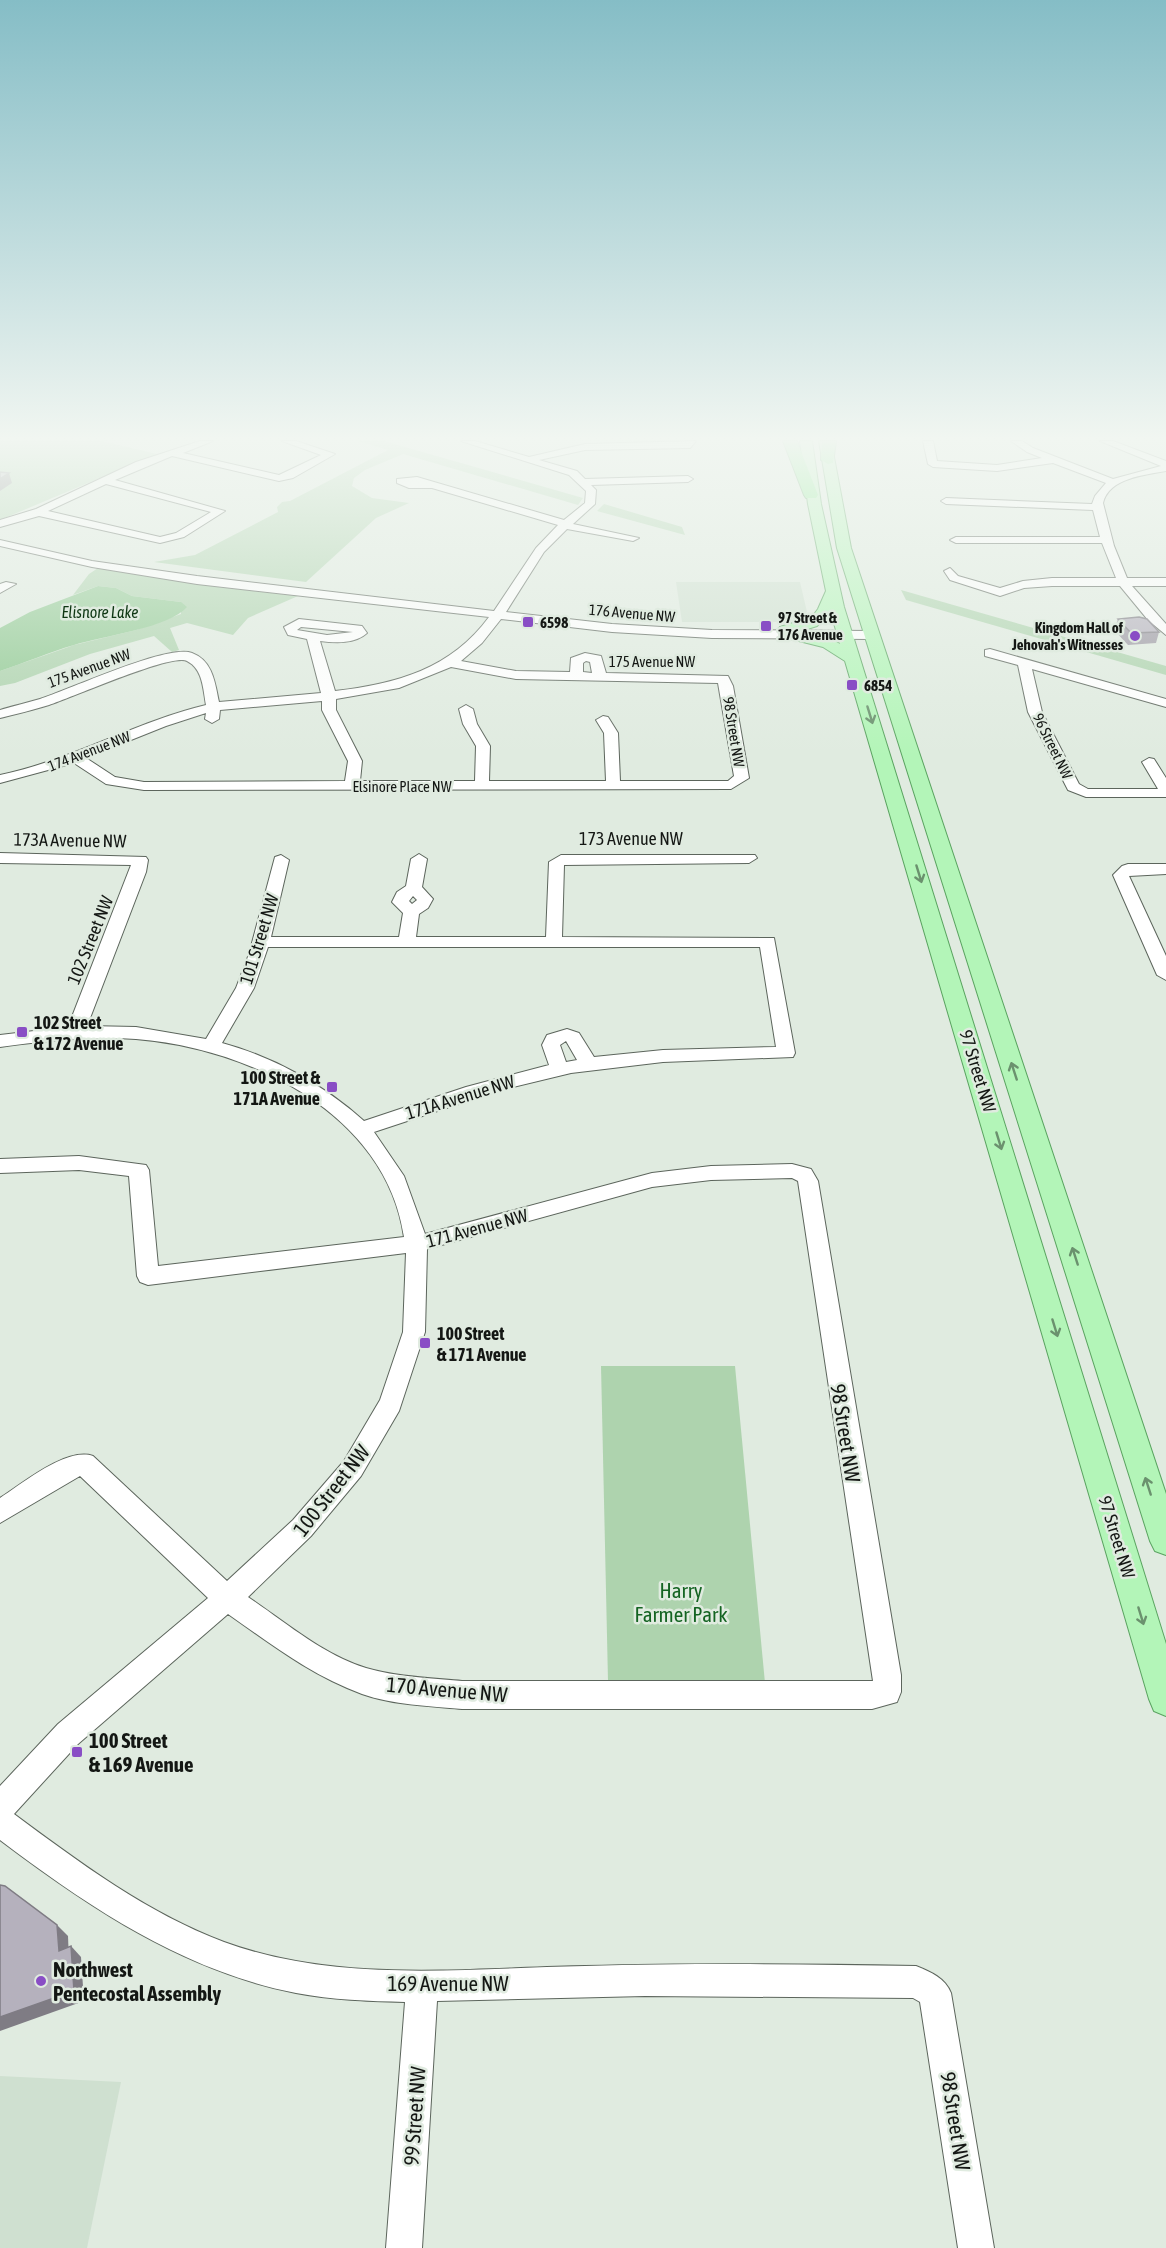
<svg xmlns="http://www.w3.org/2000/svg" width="1166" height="2248" viewBox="0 0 1166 2248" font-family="'Asap Condensed',sans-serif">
<rect width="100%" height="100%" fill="#e0ebe0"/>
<g fill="#cfe0d0">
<path d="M676,582H800L807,612L782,622H682Z"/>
<path d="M0,2076L121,2082L87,2248H0Z"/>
</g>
<g fill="#aed3ae">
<path d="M0,441H102L157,454L0,520Z"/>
<path d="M358,441H384L583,498L578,505L403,454L365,470L354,478L352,486L372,498L409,503L376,518L306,582L154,562L195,555L278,512L277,507L282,502L290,501L388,450Z"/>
<path d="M604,504L682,527L685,535L597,511Z"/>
<path d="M98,568L218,587L298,596L248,618L233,635L187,623L170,628L179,650L172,652L154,636L90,654L15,683L0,686V671L74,645L136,630L181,614V602L132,596L116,588L98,586L73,595L89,574Z"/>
<path d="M901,590L1166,666V675L906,600Z"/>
<path d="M601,1366H735L765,1683L608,1681Z"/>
</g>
<path fill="#92ca94" d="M98,586L116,588L132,596L181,602L187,607C169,628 102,636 74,645C49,652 25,663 0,671V628L30,612Z"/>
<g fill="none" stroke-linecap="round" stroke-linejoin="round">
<defs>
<g id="minor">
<path d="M200,441H213L183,453L279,475L321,455L282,441H296L335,454L293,478L279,481L172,456L115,480L225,511L184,537L160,543L39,516L0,527V520L36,509L136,462ZM106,484L211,512L176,533L160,537L48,511Z"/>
<path d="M461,441H475L529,457L585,444L696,441L690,448L585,450L539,460L577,471L585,479L688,476L693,479L688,482L591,485L596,490L595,504L573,524L639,538L633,541L567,529L544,552L506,612L612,624L712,630L872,631L878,635L872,639L712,638L612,632L501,619L482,643L461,661L516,671L570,672L571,658L585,653L601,656L606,673L728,676L733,686L749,778L731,789L144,790L106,784L74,763L0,783V775C72,760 135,722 206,705C203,689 203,669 187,661C172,653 71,698 49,705C33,710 16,714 0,718V710C13,706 27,703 40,699C69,690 167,644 192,653C213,661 215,683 219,702L321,693L307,639L288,635L284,627L299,619L362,626L367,633C355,644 336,643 320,641L335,691C396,684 451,669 489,617L197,584L92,567L0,546V540L92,561L197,576L494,611L536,548L558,525L432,488H409L397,483V479L417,477L564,520L585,503L586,491L569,475ZM301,627L353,632L327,635L297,630ZM586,661L590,662L592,673L583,672V663ZM451,667L516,679L718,683L734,776L728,781H620L618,733L608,717L603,716L596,720L604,733L606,781H489L490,746L477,724L473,709L466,705L459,709L463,724L476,746L475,781H360L362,761L336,710V699L399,688ZM322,701V710L348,761L345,781L144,782L115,777L86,758L166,726L206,713L205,719L212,723L219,719L220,710Z"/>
<path d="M923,441H933L937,461L997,465L1042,458L1027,452L1011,441H1022L1033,448L1113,479L1161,466L1100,441H1113L1166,461V471C1144,475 1109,478 1103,503L1114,546L1127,578H1166V586H1132L1166,624V635L1148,620L1120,586H1052L1024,588L1000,596L950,580L944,571L950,568L958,576L1000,588L1023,581L1052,578H1116L1102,543H956L950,540L956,537H1100L1093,510L946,504L941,501L946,498L1092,504L1095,496L1106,483L1053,463L997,471L933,467L928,464Z"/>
<path d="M6,582L16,584L0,593V584Z"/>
<path d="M990,649L1166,699V707L1032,669L1042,712L1079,784L1088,789H1158L1142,762L1149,758L1154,759L1166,778V797H1086L1068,790L1028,712L1018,665L985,656V650Z"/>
<path d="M0,853L146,857L148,860L146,872L87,1026L136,1027L206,1039L236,988L249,954L275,857L281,855L289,860L271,937H399L403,913L392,902L397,892L406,886L411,859L419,854L427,859L422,887L433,899L428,908L419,914L416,937H546L549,862L561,855H755L757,858L749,863L564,865L562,937L774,938L795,1053L793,1057L663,1062L571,1073L501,1090L374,1132L404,1176L425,1234L652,1173L711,1166L792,1164L811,1169L818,1181L901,1675V1692L897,1702L872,1709H462C429,1706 393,1705 362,1694C312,1676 271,1644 228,1614L78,1744L14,1814C80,1863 147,1913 224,1942C339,1984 465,1968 585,1966C695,1963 806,1964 916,1966C931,1972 945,1978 951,1993L994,2248H958L920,2002L913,1998L645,1996L437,2001L422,2248H386L405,2002C369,2001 332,2000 296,1993C184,1971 90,1908 0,1840V1786L58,1724L208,1598L80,1476L0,1523V1498C22,1484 66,1447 93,1456L227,1581L293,1520L344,1461L380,1400L403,1332L406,1253L148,1285L140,1282L137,1276L129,1176L79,1170L0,1173V1159L79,1156L146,1165L149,1170L158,1266L404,1237C386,1113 249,1048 136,1039C90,1036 45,1041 0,1047V1035L68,1027L131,865L0,863ZM413,896L417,900L412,904L409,901ZM268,947H760L776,1047L663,1050L594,1057L579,1033L567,1029L547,1035L542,1045L549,1065L466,1087L364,1121C324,1085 274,1057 222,1043L254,988ZM566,1041L577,1060L566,1062L560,1045ZM792,1178L798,1181L873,1681H462C430,1678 397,1677 366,1668C323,1655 285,1622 248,1597L311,1536L361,1476L399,1411L425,1332L427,1249L652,1187L711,1180Z"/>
<path d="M1128,864H1166V874L1129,876L1166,956V980L1157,975L1113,875L1122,866Z"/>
</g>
<g id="major">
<path d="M800,441H812L821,504L844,607L1166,1644V1716L1154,1711L1149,1699L845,661L823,647L787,638L777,630L780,627L812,617L818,609L826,591L808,504ZM831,613L840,644L833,640L798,632L817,626Z"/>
<path d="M819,441H831L851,548L1166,1494V1555L1155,1551L1150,1541L837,548Z"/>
</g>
<g id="highway">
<path d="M783,441H797L818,495L816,498H806L804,495Z"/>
<path d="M822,441H836L833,463L828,464L821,460Z"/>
</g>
</defs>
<use href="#minor" stroke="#5c655c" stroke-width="2"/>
<use href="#major" stroke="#5aa360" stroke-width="2"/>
<use href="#highway" stroke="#5aa360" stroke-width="2"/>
<use href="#minor" fill="#fff" fill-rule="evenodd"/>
<use href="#major" fill="#b3f5b8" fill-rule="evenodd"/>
<use href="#highway" fill="#80ef89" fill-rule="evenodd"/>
</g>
<path fill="#9c98a3" d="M1118,619L1159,632L1156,643L1128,645L1114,630Z"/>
<g fill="#7f7c84">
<path d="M9,473L12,483L0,491V479Z"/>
<path d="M57,1925L68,1936L69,1961L59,1951Z"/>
<path d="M71,1946L81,1957L84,2001L0,2031V2017Z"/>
</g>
<g fill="#b5b1bd" stroke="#7f7c84" stroke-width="1.5">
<path d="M0,472L9,473L0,479Z"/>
<path d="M1139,617L1147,619L1159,632L1131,633L1118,619Z"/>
<path d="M0,1885L5,1886L57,1925L59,1951L71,1946L74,1991L0,2017Z"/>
</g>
<defs><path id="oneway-shaft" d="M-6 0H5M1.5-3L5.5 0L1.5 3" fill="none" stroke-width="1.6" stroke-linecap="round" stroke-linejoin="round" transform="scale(1.5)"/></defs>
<g stroke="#6b916e">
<use href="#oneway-shaft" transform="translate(870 715) rotate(73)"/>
<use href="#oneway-shaft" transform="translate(919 874) rotate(73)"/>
<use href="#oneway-shaft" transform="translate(1014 1071) rotate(-108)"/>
<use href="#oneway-shaft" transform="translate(999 1141) rotate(73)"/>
<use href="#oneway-shaft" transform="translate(1075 1256) rotate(-108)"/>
<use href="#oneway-shaft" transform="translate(1055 1328) rotate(73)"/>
<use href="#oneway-shaft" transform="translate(1148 1486) rotate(-108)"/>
<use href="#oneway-shaft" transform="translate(1141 1616) rotate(73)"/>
</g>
<linearGradient id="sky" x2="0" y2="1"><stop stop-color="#85bdc6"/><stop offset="0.58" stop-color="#f1f6f1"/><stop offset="1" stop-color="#f1f6f1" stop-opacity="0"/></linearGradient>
<rect width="1166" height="755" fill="url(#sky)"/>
<g fill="#894ec5" stroke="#e0ebe0" stroke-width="2">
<rect x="522" y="616" width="12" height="12" rx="3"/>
<rect x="760" y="620" width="12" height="12" rx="3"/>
<circle cx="1135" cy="636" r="6"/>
<rect x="846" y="679" width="12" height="12" rx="3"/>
<rect x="16" y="1026" width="12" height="12" rx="3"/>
<rect x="326" y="1081" width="12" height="12" rx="3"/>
<rect x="419" y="1337" width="12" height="12" rx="3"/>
<rect x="71" y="1746" width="12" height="12" rx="3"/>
<circle cx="41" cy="1981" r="6"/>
</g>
<g text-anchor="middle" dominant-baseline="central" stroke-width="5" stroke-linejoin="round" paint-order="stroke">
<g font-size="15" fill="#141714" stroke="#e0ebe0">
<text transform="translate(632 613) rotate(5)">176 Avenue NW</text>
<text x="652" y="661">175 Avenue NW</text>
<text transform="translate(89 668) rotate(-20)">175 Avenue NW</text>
<text transform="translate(734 732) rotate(81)">98 Street NW</text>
<text transform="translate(1053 746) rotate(64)">96 Street NW</text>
<text transform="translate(89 751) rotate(-21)">174 Avenue NW</text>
<text x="402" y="786">Elsinore Place NW</text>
</g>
<g font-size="15" font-weight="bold" fill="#141714" stroke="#e0ebe0" text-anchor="start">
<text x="778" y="617">97 Street &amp;<tspan x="778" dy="17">176 Avenue</tspan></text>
<text x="540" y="622">6598</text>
<text x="1123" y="627" text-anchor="end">Kingdom Hall of<tspan x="1123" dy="17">Jehovah's Witnesses</tspan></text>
<text x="864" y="685">6854</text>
</g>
<g font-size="16" font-style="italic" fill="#0e3613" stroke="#e0ebe0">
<text x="100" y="612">Elisnore Lake</text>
</g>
<g font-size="18" fill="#141714" stroke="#e0ebe0">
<text x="631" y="838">173 Avenue NW</text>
<text transform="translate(70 840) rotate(1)">173A Avenue NW</text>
<text transform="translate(259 939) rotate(-73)">101 Street NW</text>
<text transform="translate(90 940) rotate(-68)">102 Street NW</text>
<text transform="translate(978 1071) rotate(73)">97 Street NW</text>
<text transform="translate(460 1097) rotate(-17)">171A Avenue NW</text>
<text transform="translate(477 1228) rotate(-15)">171 Avenue NW</text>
<text transform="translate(1117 1537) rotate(73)">97 Street NW</text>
</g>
<g font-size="18" font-weight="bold" fill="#141714" stroke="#e0ebe0" text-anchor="start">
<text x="34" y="1022">102 Street<tspan x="34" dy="21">&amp; 172 Avenue</tspan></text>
<text x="320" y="1077" text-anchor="end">100 Street &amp;<tspan x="320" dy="21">171A Avenue</tspan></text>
<text x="437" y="1333">100 Street<tspan x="437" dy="21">&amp; 171 Avenue</tspan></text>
</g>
<g font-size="21" fill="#141714" stroke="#e0ebe0">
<text transform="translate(846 1433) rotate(81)">98 Street NW</text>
<text transform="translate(331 1490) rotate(-52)">100 Street NW</text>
<text transform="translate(447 1689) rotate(5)">170 Avenue NW</text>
<text x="448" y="1983">169 Avenue NW</text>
<text transform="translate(414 2116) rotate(-86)">99 Street NW</text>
<text transform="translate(956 2121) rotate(81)">98 Street NW</text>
</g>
<g font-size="21" fill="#146422" stroke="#e0ebe0">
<text x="681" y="1590">Harry<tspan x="681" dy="24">Farmer Park</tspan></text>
</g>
<g font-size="21" font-weight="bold" fill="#141714" stroke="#e0ebe0" text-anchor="start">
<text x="89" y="1740">100 Street<tspan x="89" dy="24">&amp; 169 Avenue</tspan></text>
<text x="53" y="1969">Northwest<tspan x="53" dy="24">Pentecostal Assembly</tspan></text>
</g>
</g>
</svg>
